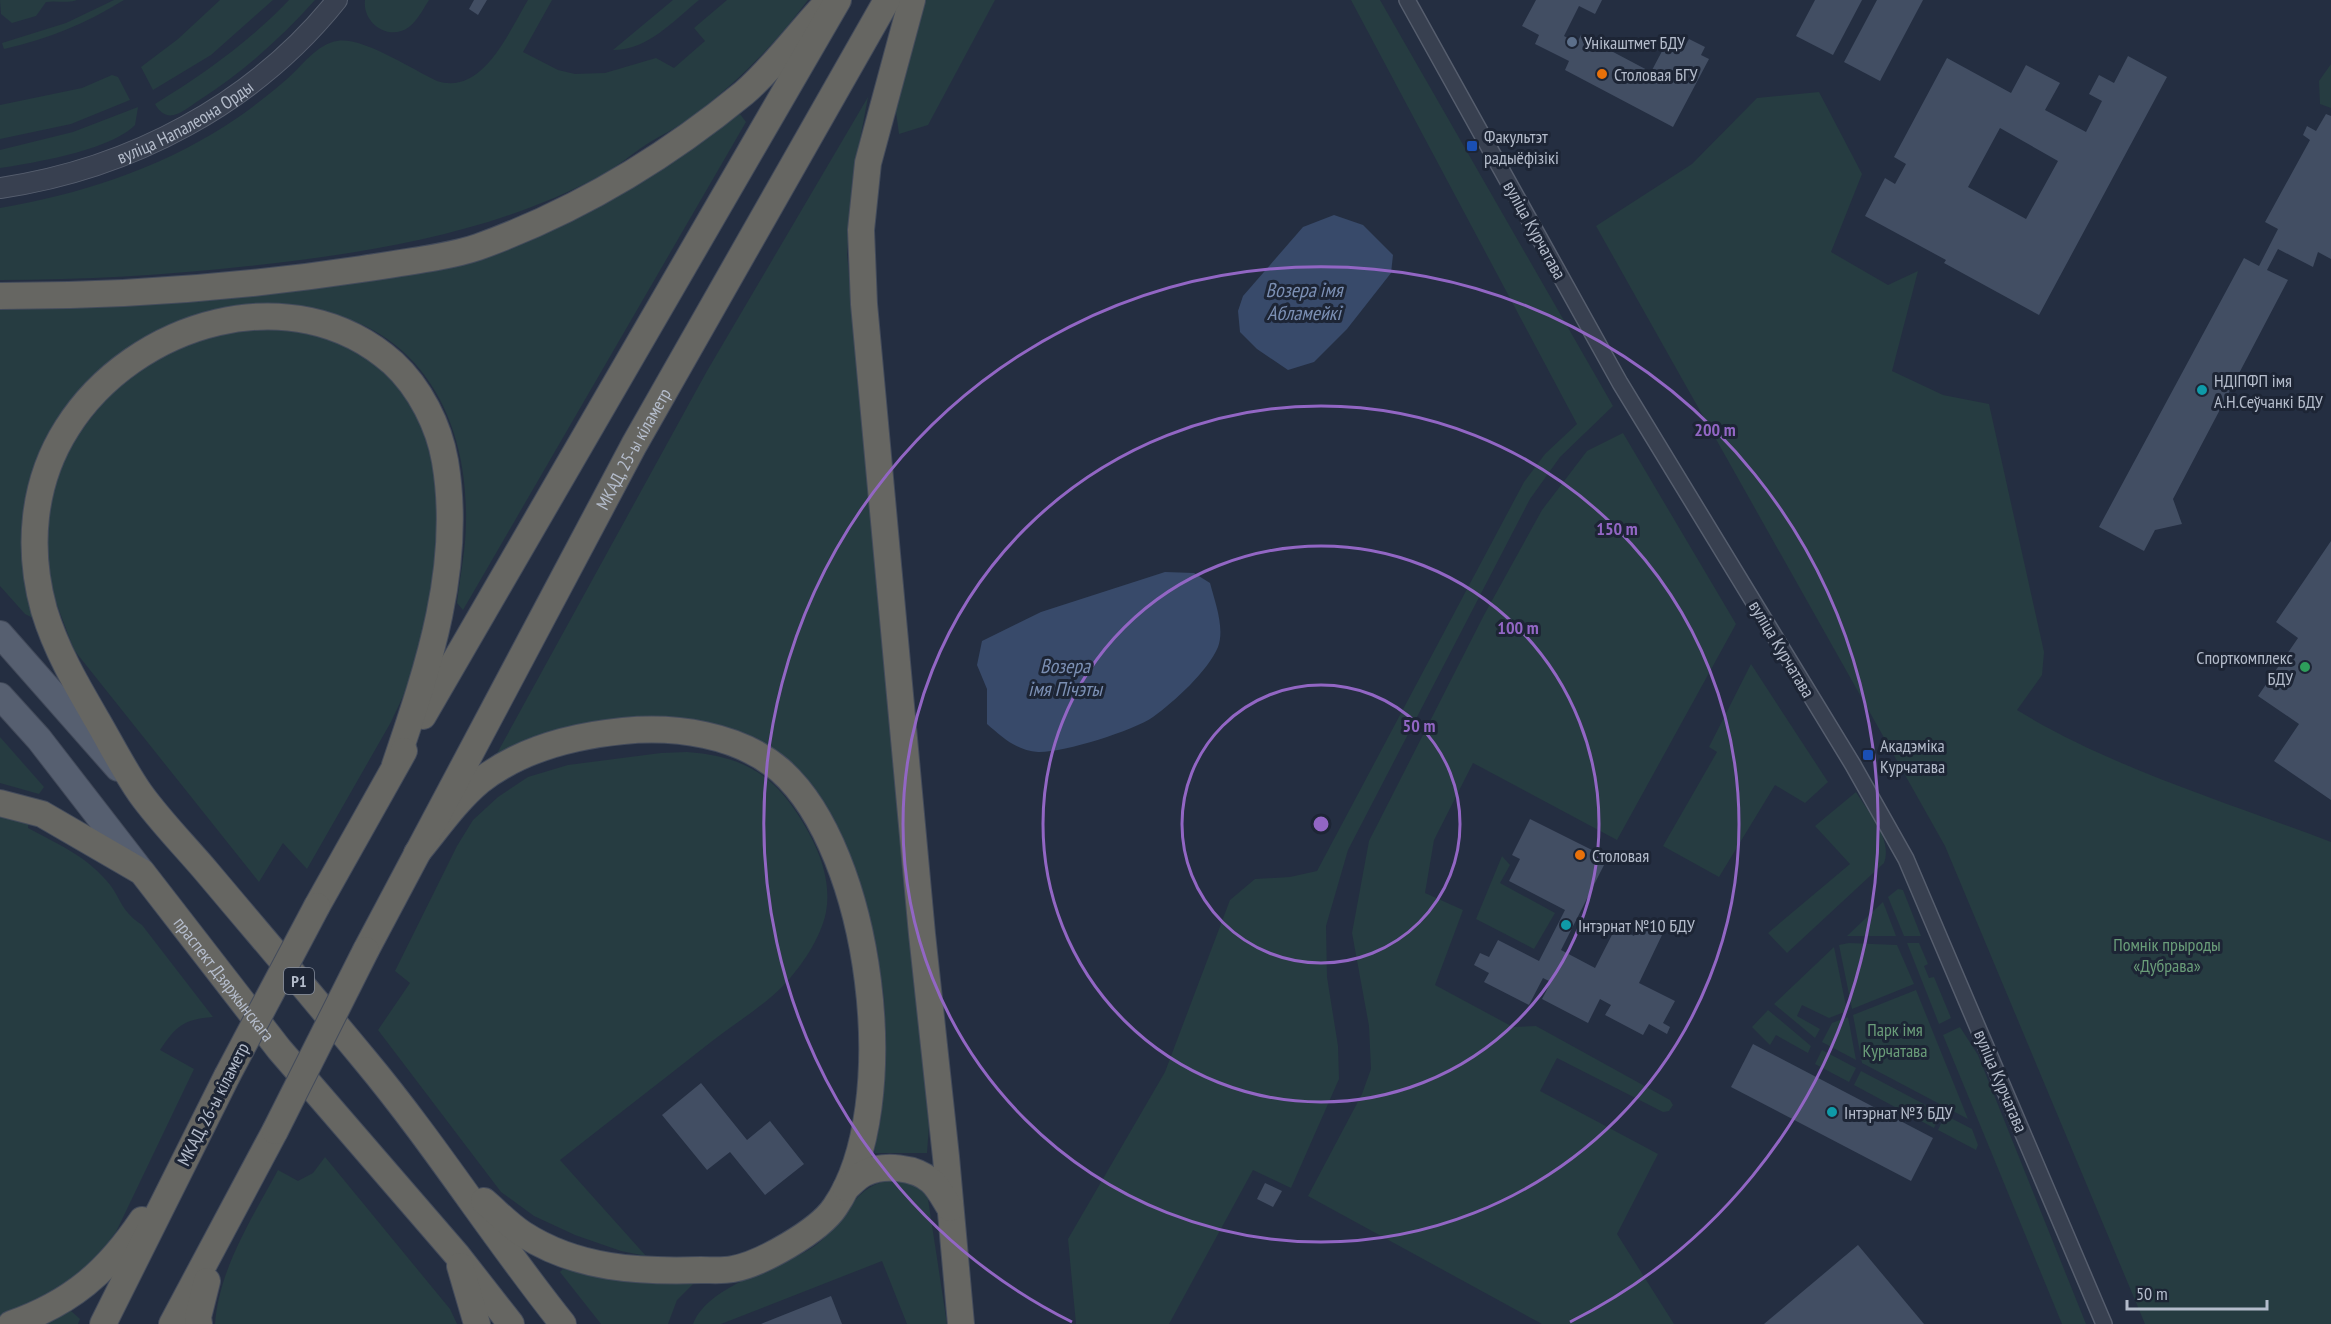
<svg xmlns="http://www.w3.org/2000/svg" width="2331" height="1324" viewBox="0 0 2331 1324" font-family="'PT Sans Narrow',sans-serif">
<rect width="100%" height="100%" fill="#242e41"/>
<g fill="#263c41">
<path d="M0,0H77C65,4 58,0 46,2L36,16L12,23L1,14Z"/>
<path d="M114,0H124C85,24 48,39 4,49L2,43L66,23Z"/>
<path d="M220,0H273L211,55L153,90L141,67L178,39Z"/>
<path d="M289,0H315C281,38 243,72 201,99C193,104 185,111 177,114C167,118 160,113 155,104C204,74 249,42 289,0Z"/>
<path d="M365,0H429C423,9 418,20 409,27C389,42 362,23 365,0Z"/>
<path d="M528,0H552L523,52L558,70L575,74L605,73L656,58L674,68L705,41L694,28L727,0H808C774,46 735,84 690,118C677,128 661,135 647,144C632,154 618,166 602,175C494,233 370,253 249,266C166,275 84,280 0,280V208C80,194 156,170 225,126C247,112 267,96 287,79C302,66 317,44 337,41C362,36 413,70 437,81C483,96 509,31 528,0Z"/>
<path d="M673,0H699C673,21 648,50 613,50Z"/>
<path d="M922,0H995L928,125L899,134L895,105Z"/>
<path d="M1351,0H1380L1613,406L1560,457L1530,499L1348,850L1326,926L1327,977L1338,1046L1339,1079L1291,1188L1253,1170L1169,1324H1076L1068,1239L1165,1072L1230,900L1255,879L1290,877L1317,871L1524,482L1545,454L1577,424Z"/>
<path d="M2331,64V108L2320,104L2319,81Z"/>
<path d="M112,75L118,77L130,100L71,124L0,139V105L82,88Z"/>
<path d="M1819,92L1862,174L1831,252L1888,285L1918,271L1892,371L1943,395L1989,404L2044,652L2042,675L2017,710C2109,767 2229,803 2331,842V1324H2145L1945,846L1596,226L1692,164L1757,98Z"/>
<path d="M868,97L852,182L847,254L929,1126L927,1153H874L881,1117L886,1042L884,998L877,949L860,888L837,831L726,730L495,757L707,371Z"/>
<path d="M138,107L135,125C111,150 34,163 0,168V150L73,132Z"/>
<path d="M740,114L746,122L463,610L457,603C460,576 466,549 466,521C468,406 409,313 287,307C270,306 193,316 180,325C166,335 153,350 140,362C110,390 80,418 50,446L35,619L25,614L0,586V306L186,303L443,260Z"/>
<path d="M292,324L365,351L399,383L421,424L434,469L437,509L435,579L413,675L391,722L307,869L283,843L259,882L74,650L54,597L45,563L41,529L55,464L127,372L214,330Z"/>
<path d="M1623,433L1736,624L1617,840L1473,763L1434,840L1425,893L1463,910L1435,985L1513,1027L1536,1026L1670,1100L1673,1105L1669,1111L1663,1112L1557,1058L1540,1091L1658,1154L1617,1234L1674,1324H1542L1308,1196L1362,1094L1371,1069L1369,1026L1352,933L1369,841L1484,615L1542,510L1587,451Z"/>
<path d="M1751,664L1828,782L1805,803L1775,785L1719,877L1663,846L1717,752L1709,747Z"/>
<path d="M0,737L44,787L39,794L0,783Z"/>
<path d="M687,752C742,756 774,774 802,821C818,847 832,880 826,912C821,938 801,967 783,986C762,1007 734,1024 711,1042C661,1081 610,1121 560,1160L646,1256L621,1251L575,1235L534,1216L501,1192L378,1030L410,983L395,971L457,846L473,820L498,797L528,777L568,765L661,753Z"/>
<path d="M1856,792C1868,812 1893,839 1884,863L1787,953L1768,933L1850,864L1815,826Z"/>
<path d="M0,814L29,821L28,828C56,843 84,855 105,879C122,897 118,909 142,925L213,1017C184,1019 176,1026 160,1050L194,1069L116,1232C88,1271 47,1304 0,1318Z"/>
<path d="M1502,856L1510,865L1500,883L1555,913L1534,949L1476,919Z"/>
<path d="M1898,889L1903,890L1921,936H1904L1888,897Z"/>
<path d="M1883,902L1896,936H1847Z"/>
<path d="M1849,943L1897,945L1914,984L1852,1009L1839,945Z"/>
<path d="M1907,943H1919L1928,964L1924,966L1929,978L1934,977L1951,1018L1939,1024Z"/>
<path d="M1834,947L1847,1011L1829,1018L1802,1005L1797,1016L1820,1029L1815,1038L1774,1004Z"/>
<path d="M1916,990L1968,1119L1862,1063L1853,1015Z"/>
<path d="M1768,1010L1811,1046L1808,1053L1776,1035L1770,1045L1752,1027Z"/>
<path d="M1848,1017L1856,1060L1822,1042L1832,1023Z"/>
<path d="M1960,1027L1978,1055L2086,1324H2062L1943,1035Z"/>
<path d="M1822,1050L1856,1068L1849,1082L1815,1064Z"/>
<path d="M1861,1071L1941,1113L1934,1128L1854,1085Z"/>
<path d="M1945,1115L1972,1129L1978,1145L1976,1150L1938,1130Z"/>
<path d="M325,1157L450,1309L457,1324H215C219,1269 252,1218 278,1170L298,1181L313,1173Z"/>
<path d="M895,1180L921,1187L928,1199L947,1324H907L882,1261L721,1324H693C709,1283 781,1270 816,1245C845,1223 853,1182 895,1180Z"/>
<path d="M563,1269L627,1279L694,1283L677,1300L668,1324H601L560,1272Z"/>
<path d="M71,1311L80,1319L78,1324H38Z"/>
</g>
<g fill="#384a6a">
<path d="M1334,215L1363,225L1393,255L1391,273L1347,329L1314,362L1288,370L1257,349L1240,332L1238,311L1243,296L1303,227Z"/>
<path d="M1165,572L1194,573L1210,583C1215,602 1225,628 1218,647C1208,671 1174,702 1153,717C1133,731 1062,753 1038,752C1017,751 1002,737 987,724V689L977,665L982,641L1041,612Z"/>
</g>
<g fill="#424e63" fill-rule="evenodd">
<path d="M474,0H487L478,15L469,9Z"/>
<path d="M1536,0H1602L1595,14L1579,6L1564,36L1577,43L1581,35L1651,72L1669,38L1685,46L1689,39L1705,47L1701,55L1709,59L1673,127L1565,70L1569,61L1535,44L1539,35L1522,26Z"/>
<path d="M1815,0H1862L1833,55L1796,36Z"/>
<path d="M1877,0H1923L1880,81L1844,62Z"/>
<path d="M2128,56L2167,77L2039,315L1944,263L1946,260L1865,216L1885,178L1895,184L1906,164L1894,157L1947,58L2011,93L2026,65L2060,83L2045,110L2086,132L2102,101L2089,94L2099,75L2114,83ZM2000,128L2058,161L2026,219L1968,187Z"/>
<path d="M2326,114L2331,116V259L2318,252L2313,267L2278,249L2267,270L2288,280L2173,499L2182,524L2155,530L2144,551L2099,527L2244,258L2259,266L2278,229L2265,222L2310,140L2303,135L2307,126L2316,131Z"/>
<path d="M2331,541V800L2274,761L2299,724L2258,696L2298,638L2276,622Z"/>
<path d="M1530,819L1594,851L1590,858L1604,865L1561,950L1595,968L1616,927L1634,936L1639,924L1662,935L1639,983L1675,1001L1663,1023L1670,1027L1667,1034L1649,1024L1643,1035L1605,1015L1611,1005L1600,999L1588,1023L1542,999L1551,982L1543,978L1529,1005L1484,982L1489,973L1474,965L1480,953L1489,957L1498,940L1539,961L1565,910L1509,881L1520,859L1512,855Z"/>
<path d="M1753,1044L1933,1138L1911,1181L1731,1087Z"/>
<path d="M701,1083L747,1140L770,1121L804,1164L765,1195L730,1152L707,1170L662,1115Z"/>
<path d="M1265,1183L1282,1191L1273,1207L1257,1199Z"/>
<path d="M1858,1245L1924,1324H1764Z"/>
<path d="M831,1296L842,1324H761Z"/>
</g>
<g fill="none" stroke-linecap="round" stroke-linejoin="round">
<defs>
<path id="minor" d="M1407,0L1620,383L1853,765L1906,859L2104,1324"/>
<g id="tertiary">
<path id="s1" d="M0,188C130,169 254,104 337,0"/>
</g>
<g id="primary">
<path d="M0,634L118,768"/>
<path d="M0,696L39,739L141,871"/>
</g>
<g id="trunk">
<path d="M912,0L868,163L861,230L864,304L922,934L946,1157L961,1324"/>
<path d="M0,296C121,296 243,287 362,269C397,263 446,258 478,247C575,212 665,158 744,93C772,69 796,36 821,9"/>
<path d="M423,716L838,0"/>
<path d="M395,765C428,668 463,566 445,461C439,426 420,388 393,363C293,274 134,322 67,428C32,483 27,549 44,610C56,650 76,684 97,720C111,744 124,770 140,793C160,821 185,846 207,872C260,935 313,997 365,1060C435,1144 494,1238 563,1324"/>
<path id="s2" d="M0,803L42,814L142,872L279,1049L457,1255L511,1324"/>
<path d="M417,853C437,829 456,801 480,781C521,749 572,736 623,731C675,726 738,734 780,770C872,851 904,1106 835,1207C819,1231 761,1264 733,1269C723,1271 712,1270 701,1270C639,1272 577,1269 523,1234C509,1225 497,1212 484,1201"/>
<path d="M317,906L404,751"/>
<path id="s3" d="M366,950L634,445L887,0"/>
<path d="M846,1188C852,1183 858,1176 865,1173C884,1164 915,1167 931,1181C939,1188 944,1199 950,1208"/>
<path d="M460,1266L477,1324"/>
<path d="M11,1324C71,1303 107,1272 142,1220"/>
<path d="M103,1324L227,1076"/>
<path d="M172,1324L275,1131"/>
<path d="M199,1324L198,1317L207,1281"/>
</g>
</defs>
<use href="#minor" stroke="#565e6e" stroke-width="18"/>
<use href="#tertiary" stroke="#565e6e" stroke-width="22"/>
<use href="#primary" stroke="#414959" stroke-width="28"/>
<use href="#trunk" stroke="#434b5b" stroke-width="28"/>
<use href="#minor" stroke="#384050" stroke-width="15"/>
<use href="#tertiary" stroke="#384050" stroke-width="20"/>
<use href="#primary" stroke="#565f70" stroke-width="26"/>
<use href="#trunk" stroke="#666662" stroke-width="26"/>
<defs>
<g id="trunk-bridge">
<path d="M227,1076L317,906"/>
<path d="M275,1131L366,950"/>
</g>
</defs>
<use href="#trunk-bridge" stroke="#434b5b" stroke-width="28" stroke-linecap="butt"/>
<use href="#trunk-bridge" stroke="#666662" stroke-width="26"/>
</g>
<g fill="none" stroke="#9266c4" stroke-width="3">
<circle cx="1321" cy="824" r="139"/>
<circle cx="1321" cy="824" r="278"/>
<circle cx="1321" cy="824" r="418"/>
<path d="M1072 1322A557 557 0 1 1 1570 1322"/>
</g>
<circle fill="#5c6f8a" stroke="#1d2535" stroke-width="2" cx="1572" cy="42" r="6"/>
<g fill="#e8710a" stroke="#1d2535" stroke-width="2">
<circle cx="1602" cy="74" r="6"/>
<circle cx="1580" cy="855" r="6"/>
</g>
<g fill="#1a4fb4" stroke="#1d2535" stroke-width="2">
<rect x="1466" y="140" width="12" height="12" rx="3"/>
<rect x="1862" y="749" width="12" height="12" rx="3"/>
</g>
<g fill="#0f9aa8" stroke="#1d2535" stroke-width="2">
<circle cx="2202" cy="390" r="6"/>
<circle cx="1566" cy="925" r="6"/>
<circle cx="1832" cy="1112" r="6"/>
</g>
<circle fill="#2e9e5b" stroke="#1d2535" stroke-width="2" cx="2305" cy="667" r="6"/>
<g text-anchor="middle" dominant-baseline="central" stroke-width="6" stroke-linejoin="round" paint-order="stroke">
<rect fill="#1d2535" stroke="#878f9e" stroke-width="1.5" x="284" y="968" width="30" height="26" rx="4.5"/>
<g font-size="16" font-weight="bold" fill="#b4bccb">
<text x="299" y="981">Р1</text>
</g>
<g font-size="18" fill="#b4bccb" stroke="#1d2535" text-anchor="start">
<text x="1584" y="42">Унікаштмет БДУ</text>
<text x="1614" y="74">Столовая БГУ</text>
<text x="1484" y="136">Факультэт<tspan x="1484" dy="21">радыёфізікі</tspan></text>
<text x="2214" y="380">НДІПФП імя<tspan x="2214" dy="21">А.Н.Сеўчанкі БДУ</tspan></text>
<text x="2293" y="657" text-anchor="end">Спорткомплекс<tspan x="2293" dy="21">БДУ</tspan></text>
<text x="1880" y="745">Акадэміка<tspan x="1880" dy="21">Курчатава</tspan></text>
<text x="1592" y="855">Столовая</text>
<text x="1578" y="925">Інтэрнат №10 БДУ</text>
<text x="1844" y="1112">Інтэрнат №3 БДУ</text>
</g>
<g font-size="18" fill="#b4bccb" stroke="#1d2535">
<text stroke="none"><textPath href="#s1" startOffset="198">вуліца Напалеона Орды</textPath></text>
<text transform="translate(1535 230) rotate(61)">вуліца Курчатава</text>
<text stroke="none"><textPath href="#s3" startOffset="568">МКАД, 25-ы кіламетр</textPath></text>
<text transform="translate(1782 649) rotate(59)">вуліца Курчатава</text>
<text stroke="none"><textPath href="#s2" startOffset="294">праспект Дзяржынскага</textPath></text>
<text transform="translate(2001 1081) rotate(67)">вуліца Курчатава</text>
<text transform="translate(213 1104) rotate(-63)">МКАД, 26-ы кіламетр</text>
</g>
<g font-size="18" fill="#6a9d79" stroke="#1d2535">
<text x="2167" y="944">Помнік прыроды<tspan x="2167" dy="21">«Дубрава»</tspan></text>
<text x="1895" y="1029">Парк імя<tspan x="1895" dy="21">Курчатава</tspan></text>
</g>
<g font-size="20" font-style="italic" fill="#7b8fb3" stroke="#1d2535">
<text x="1304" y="290">Возера імя<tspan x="1304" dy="23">Абламейкі</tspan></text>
<text x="1065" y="666">Возера<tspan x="1065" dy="23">імя Пічэты</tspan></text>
</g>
</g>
<circle cx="1321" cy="824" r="9" fill="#9266c4" stroke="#1d2535" stroke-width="3"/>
<g font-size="18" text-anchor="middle" font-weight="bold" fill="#9266c4" stroke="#1d2535" stroke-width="6" stroke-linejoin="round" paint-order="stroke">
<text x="1715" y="436">200 m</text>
<text x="1617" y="535">150 m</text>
<text x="1518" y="634">100 m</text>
<text x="1419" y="732">50 m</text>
</g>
<path d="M2127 1300v9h140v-9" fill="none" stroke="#b4bccb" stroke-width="3"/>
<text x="2136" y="1300" font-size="18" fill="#b4bccb" stroke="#1d2535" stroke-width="4.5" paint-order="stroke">50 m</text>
</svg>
